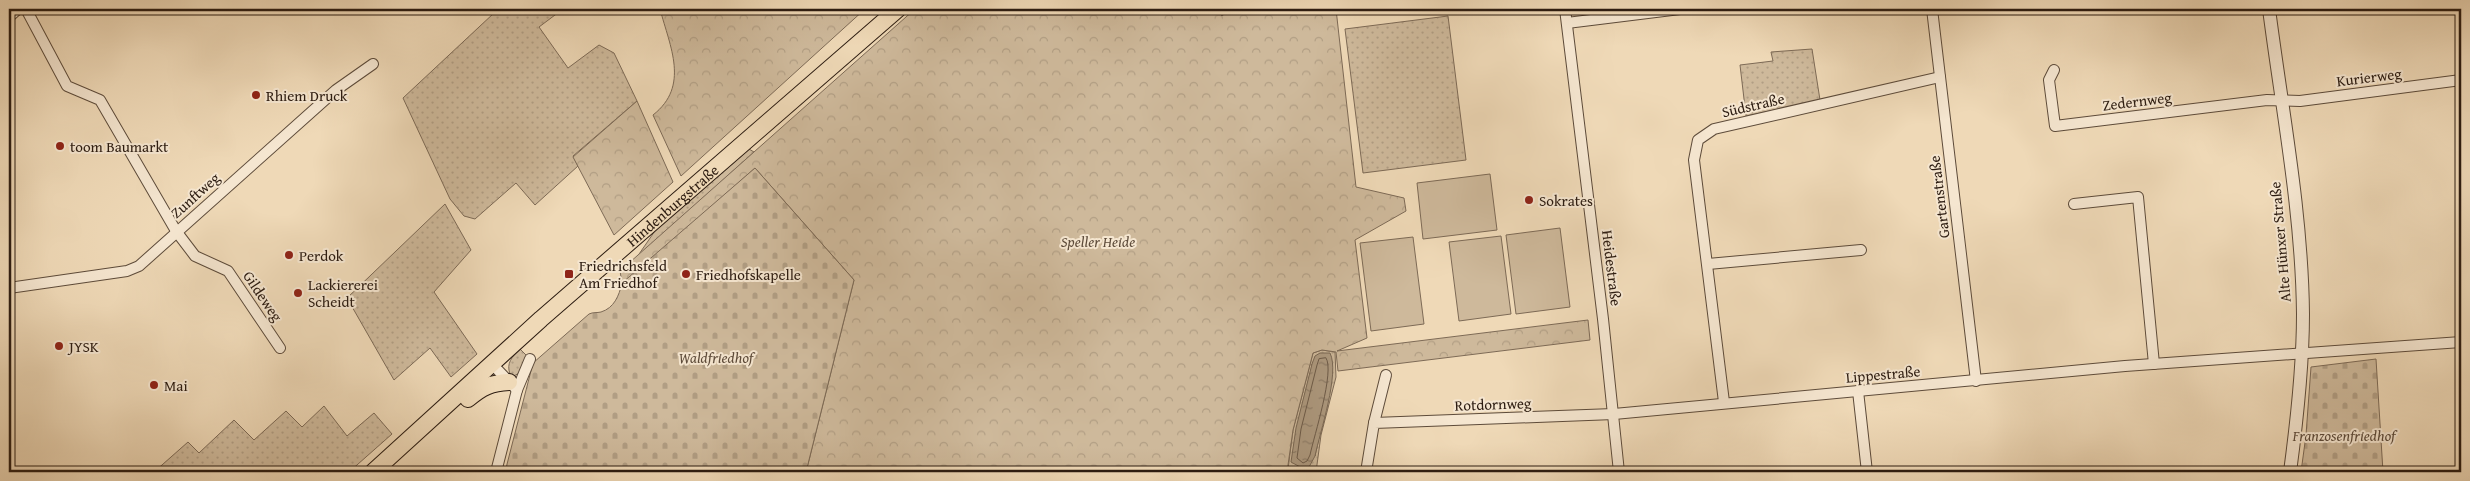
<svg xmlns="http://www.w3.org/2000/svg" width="2470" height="481" viewBox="0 0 2470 481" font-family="'Gentium Book Plus',serif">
<defs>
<pattern id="grass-dots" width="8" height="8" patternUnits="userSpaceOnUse" patternTransform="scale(1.25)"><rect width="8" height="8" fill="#ceb99b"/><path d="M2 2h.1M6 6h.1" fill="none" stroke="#b19e84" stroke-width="1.8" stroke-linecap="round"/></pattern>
<pattern id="forest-crowns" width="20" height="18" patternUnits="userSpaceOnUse" patternTransform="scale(1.25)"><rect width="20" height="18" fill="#ceb99b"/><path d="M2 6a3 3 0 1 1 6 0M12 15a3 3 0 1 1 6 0" fill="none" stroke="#b19e84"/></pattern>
<pattern id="cemetery-stones" width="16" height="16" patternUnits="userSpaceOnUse" patternTransform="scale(1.25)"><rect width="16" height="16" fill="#ceb99b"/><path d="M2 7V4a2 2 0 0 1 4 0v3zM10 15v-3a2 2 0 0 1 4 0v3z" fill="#b19e84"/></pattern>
<pattern id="water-ripples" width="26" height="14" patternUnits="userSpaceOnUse" patternTransform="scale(1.25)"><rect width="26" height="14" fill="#ad997f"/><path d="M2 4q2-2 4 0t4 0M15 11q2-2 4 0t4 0" fill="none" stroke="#8d7c67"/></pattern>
</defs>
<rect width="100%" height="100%" fill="#efd9b7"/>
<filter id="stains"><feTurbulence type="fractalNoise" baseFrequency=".004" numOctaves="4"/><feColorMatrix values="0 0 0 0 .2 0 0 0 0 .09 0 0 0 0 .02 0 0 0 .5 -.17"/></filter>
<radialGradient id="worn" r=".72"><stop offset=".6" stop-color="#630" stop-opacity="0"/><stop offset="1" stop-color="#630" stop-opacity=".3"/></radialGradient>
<g fill="url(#grass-dots)" stroke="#7d6a56" fill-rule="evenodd">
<path d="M493,9H563L539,27L568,68L599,45L614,53L637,101L573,156L578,166L535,205L516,183L475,219L464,216L450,199L403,98L494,13Z"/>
<path d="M1448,16L1466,160L1363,173L1345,29Z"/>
<path d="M1812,49L1820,100L1746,116L1740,65L1773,61L1771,52Z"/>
<path d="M749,149L754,152L637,257L657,228Z"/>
<path d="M445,204L471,250L434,292L477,354L451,377L430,348L394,380L347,298Z"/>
<path d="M520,349L528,357L519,373L514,376L510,374C506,363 512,357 520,349Z"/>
<path d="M1322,350L1335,352L1336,377L1321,435L1316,472L1288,469L1293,430L1313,353ZM1312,364L1322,423L1315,456Z"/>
<path d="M324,406L347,436L374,413L392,434L349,472H154L188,442L199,453L234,420L254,440L286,411L302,427Z"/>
</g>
<g fill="url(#forest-crowns)" stroke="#7d6a56">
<path d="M660,9H865L681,176L653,115C690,86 670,47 660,9Z"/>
<path d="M915,9H1215L1222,16L1230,9H1336L1356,187L1404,198L1406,211L1355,240L1367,338L1337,351L1588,320L1590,340L1338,371L1336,352L1322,350L1313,353L1293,430L1287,472H806L854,280L755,168L625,283H622L620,271Z"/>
<path d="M637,101L673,182L614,235L573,157Z"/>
</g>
<g fill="url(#cemetery-stones)" stroke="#7d6a56">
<path d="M755,168L854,280L806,472H505L533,363L589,314C593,312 597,313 601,312C614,308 619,296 622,283Z"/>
<path d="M2376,359L2383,472H2301L2306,435L2311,367Z"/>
</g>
<g fill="#ceb99b" stroke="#7d6a56">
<path d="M1490,174L1497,230L1423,239L1417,183Z"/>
<path d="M1560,228L1570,307L1516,314L1506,235Z"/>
<path d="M1501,236L1511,314L1459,321L1449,242Z"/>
<path d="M1413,237L1424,324L1371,331L1360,243Z"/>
</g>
<path fill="url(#water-ripples)" stroke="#796753" d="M1320,353H1330C1340,373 1320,432 1315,456L1309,467L1302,468L1291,462L1296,428L1312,364L1315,356Z"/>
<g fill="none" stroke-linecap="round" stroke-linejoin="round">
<path stroke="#6c5a48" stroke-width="1" d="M1326,358C1335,371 1314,436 1310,455L1307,461L1303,463L1297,458L1301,429L1317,365L1319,359Z"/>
<defs>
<g id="minor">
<path d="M26,9L67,86L100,100L176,231L195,256L228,271L280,348"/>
<path d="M1565,9L1603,319L1619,472"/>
<path d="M1932,9L1976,381"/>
<path d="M9,17L18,9"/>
<path d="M1567,23L1680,9"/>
<path d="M2054,70L2049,80L2055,126L2267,100L2300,101L2461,80"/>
<path d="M2074,204L2138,197L2154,364"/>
<path d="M1708,264L1861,250"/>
<path d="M9,288L127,271L139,266L336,90L373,64"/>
<path d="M492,364L517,390L530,359"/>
<path d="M1858,391L1867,472"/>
<path d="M1724,402L1694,160L1698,140L1714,129L1940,77"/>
<path d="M1374,423L1386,375"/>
<path d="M496,472L517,390"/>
<path d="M1366,472L1374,423L1614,414L2125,366L2461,342"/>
</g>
<path id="tertiary" d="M2269,9C2282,110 2302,212 2303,314C2303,367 2297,420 2290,472"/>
<g id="primary">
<path d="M468,399C482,387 491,383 509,382"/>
<path id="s1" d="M373,472L541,319L898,9"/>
</g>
</defs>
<use href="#minor" stroke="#5d4b3a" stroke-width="12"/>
<use href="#tertiary" stroke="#5d4b3a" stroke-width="14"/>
<use href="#primary" stroke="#2c1c11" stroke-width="18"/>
<use href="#minor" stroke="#f5e6d0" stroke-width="10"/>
<use href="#tertiary" stroke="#f5e6d0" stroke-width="12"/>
<use href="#primary" stroke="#efd9b7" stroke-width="16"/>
</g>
<g fill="#8f2418" stroke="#f5e6d0" stroke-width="2">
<circle cx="256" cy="95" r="5"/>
<circle cx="60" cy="146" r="5"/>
<circle cx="1529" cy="200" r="5"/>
<circle cx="289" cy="255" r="5"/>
<rect x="564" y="269" width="10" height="10" rx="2.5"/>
<circle cx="686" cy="274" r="5"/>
<circle cx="298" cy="293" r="5"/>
<circle cx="59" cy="346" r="5"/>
<circle cx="154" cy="385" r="5"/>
</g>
<g text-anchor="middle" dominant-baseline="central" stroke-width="4" stroke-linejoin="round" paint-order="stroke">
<g font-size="15" fill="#2c1c11" stroke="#f5e6d0">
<text transform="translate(2369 77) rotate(-7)">Kurierweg</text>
<text transform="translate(2137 101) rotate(-7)">Zedernweg</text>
<text transform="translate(1753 105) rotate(-13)">Südstraße</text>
<text transform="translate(195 195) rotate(-42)">Zunftweg</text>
<text transform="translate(1939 197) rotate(-97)">Gartenstraße</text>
<text stroke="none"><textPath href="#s1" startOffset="401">Hindenburgstraße</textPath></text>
<text transform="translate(2280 242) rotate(-95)">Alte Hünxer Straße</text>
<text transform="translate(1612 268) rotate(83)">Heidestraße</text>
<text transform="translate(263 296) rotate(56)">Gildeweg</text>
<text transform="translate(1883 374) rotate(-5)">Lippestraße</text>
<text transform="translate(1493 404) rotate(-2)">Rotdornweg</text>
</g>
<g font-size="15" fill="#2c1c11" stroke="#f5e6d0" text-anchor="start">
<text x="266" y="95">Rhiem Druck</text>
<text x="70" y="146">toom Baumarkt</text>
<text x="1539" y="200">Sokrates</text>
<text x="299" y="255">Perdok</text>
<text x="579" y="265">Friedrichsfeld<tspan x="579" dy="17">Am Friedhof</tspan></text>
<text x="696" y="274">Friedhofskapelle</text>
<text x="308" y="284">Lackiererei<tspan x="308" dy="17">Scheidt</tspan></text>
<text x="69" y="346">JYSK</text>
<text x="164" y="385">Mai</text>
</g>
<g font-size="15" font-style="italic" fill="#5d4b3a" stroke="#f5e6d0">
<text x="1098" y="241">Speller Heide</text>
<text x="716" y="357">Waldfriedhof</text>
<text x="2344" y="435">Franzosenfriedhof</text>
</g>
</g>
<rect width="2470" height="481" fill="none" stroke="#efd9b7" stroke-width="30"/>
<rect x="10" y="10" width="2450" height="461" fill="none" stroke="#2c1c11" stroke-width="2.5"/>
<rect x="15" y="15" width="2440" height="451" fill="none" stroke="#2c1c11"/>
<rect width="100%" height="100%" filter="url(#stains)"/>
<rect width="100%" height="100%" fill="url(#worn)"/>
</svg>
